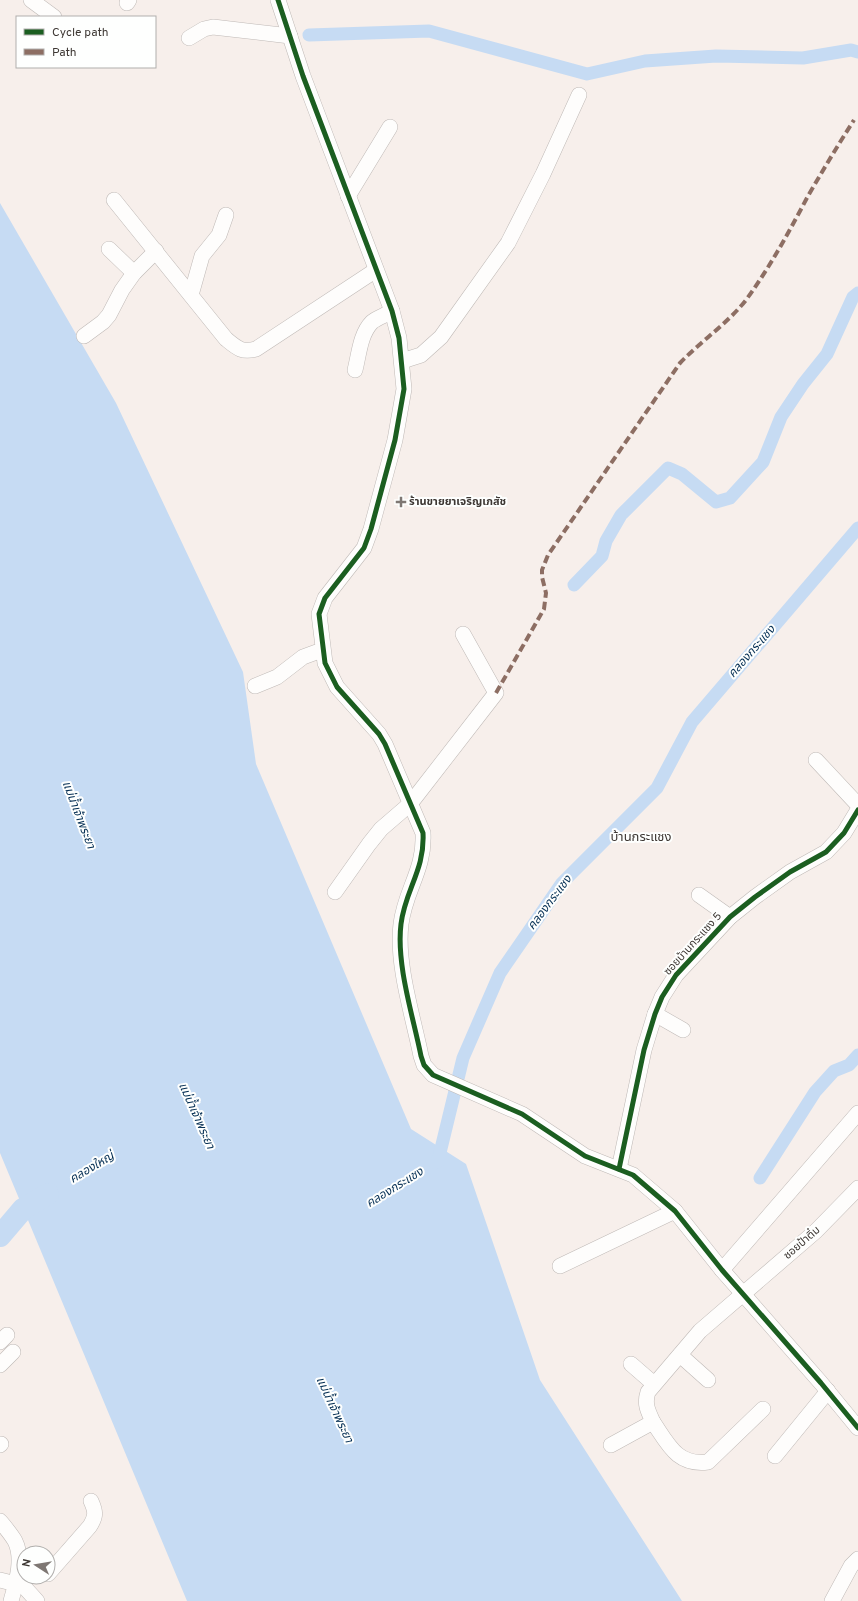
<svg xmlns="http://www.w3.org/2000/svg" width="858" height="1601" viewBox="0 0 858 1601" font-family="Overpass,'Noto Sans Thai',sans-serif">
<rect width="100%" height="100%" fill="#f7efeb"/>
<path fill="#c6dbf3" d="M0,203L116,403L243,672L256,764L411,1129L466,1164L540,1380L682,1601H187L0,1153Z"/>
<g fill="none" stroke-linecap="round" stroke-linejoin="round">
<g stroke="#c6dbf3" stroke-width="13">
<path d="M309,35L429,31L587,74L645,61L716,56L803,58L851,50L858,52"/>
<path d="M574,585L602,556L606,541L621,515L668,468L682,474L716,502L730,498L763,462L781,417L803,384L827,354L853,297L858,293"/>
<path d="M435,1163L438,1161L463,1058L500,973L562,883L657,788L692,722L858,528"/>
<path d="M760,1178L815,1092L834,1071L849,1065L858,1055"/>
</g>
<path stroke="#c6dbf3" stroke-width="22" d="M0,1236L23,1209L48,1194"/>
<defs>
<g id="minor">
<path d="M31,0L54,17"/>
<path d="M278,0L303,76L392,311L399,338L404,389L395,440L371,529L364,548L325,598L319,614L325,663L337,687L379,734L385,744L423,833C425,870 405,890 401,924C396,964 413,1016 421,1056L424,1065L433,1075L522,1114L585,1156L633,1175L675,1211L722,1270L821,1383L858,1428"/>
<path d="M127,3L129,0"/>
<path d="M189,38L204,29L213,27L290,36"/>
<path d="M348,196L390,127"/>
<path d="M114,200L226,339C237,348 242,353 256,349L376,270"/>
<path d="M109,249L134,273"/>
<path d="M191,295L202,256L219,235L226,215"/>
<path d="M84,336L103,322L109,315L122,290L134,273L156,251"/>
<path d="M402,361L421,355L441,337L508,243L543,174L579,95"/>
<path d="M355,370C359,355 360,334 372,322C377,318 386,315 392,311"/>
<path d="M255,686L277,677L303,657L322,650"/>
<path d="M816,760L858,805"/>
<path d="M335,892L369,844L381,829L410,804L496,693L463,634"/>
<path d="M699,895L730,917"/>
<path d="M655,1014L683,1030"/>
<path d="M619,1169L644,1050L655,1014L662,997L676,975L730,917L755,897L790,872L826,852L844,833L858,810"/>
<path d="M560,1266L675,1211"/>
<path d="M722,1270L858,1113"/>
<path d="M0,1342L7,1335"/>
<path d="M680,1355L708,1380"/>
<path d="M631,1364L654,1384"/>
<path d="M0,1365L13,1352"/>
<path d="M653,1422C668,1444 677,1466 708,1462L763,1409"/>
<path d="M0,1445L1,1444"/>
<path d="M611,1445L653,1422C648,1411 644,1404 648,1392L700,1331L816,1231L858,1188"/>
<path d="M775,1456L828,1391"/>
<path d="M0,1521C5,1527 11,1534 15,1541C24,1559 16,1583 11,1601"/>
<path d="M48,1574L90,1526C96,1516 96,1512 91,1501"/>
<path d="M0,1580L16,1584"/>
<path d="M18,1580L37,1601"/>
<path d="M832,1601L851,1566L858,1559"/>
</g>
</defs>
<use href="#minor" stroke="#bfb9b6" stroke-width="16"/>
<use href="#minor" stroke="#fefdfc" stroke-width="15"/>
<path stroke="#8d6e63" stroke-width="4" stroke-dasharray="8 4" stroke-linecap="butt" d="M496,693L544,609L546,593L542,577V570L548,555L680,363C701,341 727,324 746,300C770,267 789,232 808,196C823,170 838,145 854,120"/>
<defs>
<g id="cycleway">
<path d="M278,0L303,76L392,311L399,338L404,389L395,440L371,529L364,548L325,598L319,614L325,663L337,687L379,734L385,744L423,833C425,870 405,890 401,924C396,964 413,1016 421,1056L424,1065L433,1075L522,1114L585,1156L633,1175L675,1211L722,1270L821,1383L858,1428"/>
<path d="M619,1169L644,1050L655,1014L662,997L676,975L730,917L755,897L790,872L826,852L844,833L858,810"/>
</g>
</defs>
<use href="#cycleway" stroke="#fefffe" stroke-width="8"/>
<use href="#cycleway" stroke="#1b5e20" stroke-width="5"/>
</g>
<path fill="#7e7773" stroke="#fefffe" stroke-width="1.5" d="M399 496h4v4h4v4h-4v4h-4v-4h-4v-4h4z"/>
<g text-anchor="middle" dominant-baseline="central" stroke-width="4" stroke-linejoin="round" paint-order="stroke">
<g font-size="11" font-weight="bold" fill="#3d3733" stroke="#fefffe" text-anchor="start">
<text x="409" y="502">ร้านขายยาเจริญเภสัช</text>
</g>
<g font-size="11" fill="#3d3733" stroke="#fefffe">
<text transform="translate(693 944) rotate(-48)">ซอยบ้านกระแชง 5</text>
<text transform="translate(802 1243) rotate(-41)">ซอยป้าติ๋ม</text>
</g>
<g font-size="12" font-style="italic" fill="#052f54" stroke="#fefffe">
<text transform="translate(752 652) rotate(-49)">คลองกระแชง</text>
<text transform="translate(78 815) rotate(69)">แม่น้ำเจ้าพระยา</text>
<text transform="translate(550 903) rotate(-53)">คลองกระแชง</text>
<text transform="translate(196 1116) rotate(66)">แม่น้ำเจ้าพระยา</text>
<text transform="translate(92 1168) rotate(-31)">คลองใหญ่</text>
<text transform="translate(395 1188) rotate(-32)">คลองกระแชง</text>
<text transform="translate(334 1410) rotate(65)">แม่น้ำเจ้าพระยา</text>
</g>
<g font-size="13" fill="#3d3733" stroke="#fefffe">
<text x="641" y="838">บ้านกระแชง</text>
</g>
</g>
<rect x="16" y="16" width="140" height="52" fill="#fefffe" stroke="#b1afad"/>
<rect x="24" y="29" width="20" height="6" fill="#1b5e20" stroke="#b1afad"/>
<text x="52" y="36" font-size="12" fill="#3d3733">Cycle path</text>
<rect x="24" y="49" width="20" height="6" fill="#8d6e63" stroke="#b1afad"/>
<text x="52" y="56" font-size="12" fill="#3d3733">Path</text>
<g transform="translate(36 1565) rotate(282)"><circle r="19" fill="#fefffe" stroke="#b1afad"/>
<path d="M0-3L7 15L0 10L-7 15Z" fill="#7e7773"/>
<text y="-6" font-size="11" font-weight="bold" text-anchor="middle" fill="#3d3733">N</text>
</g>
</svg>
